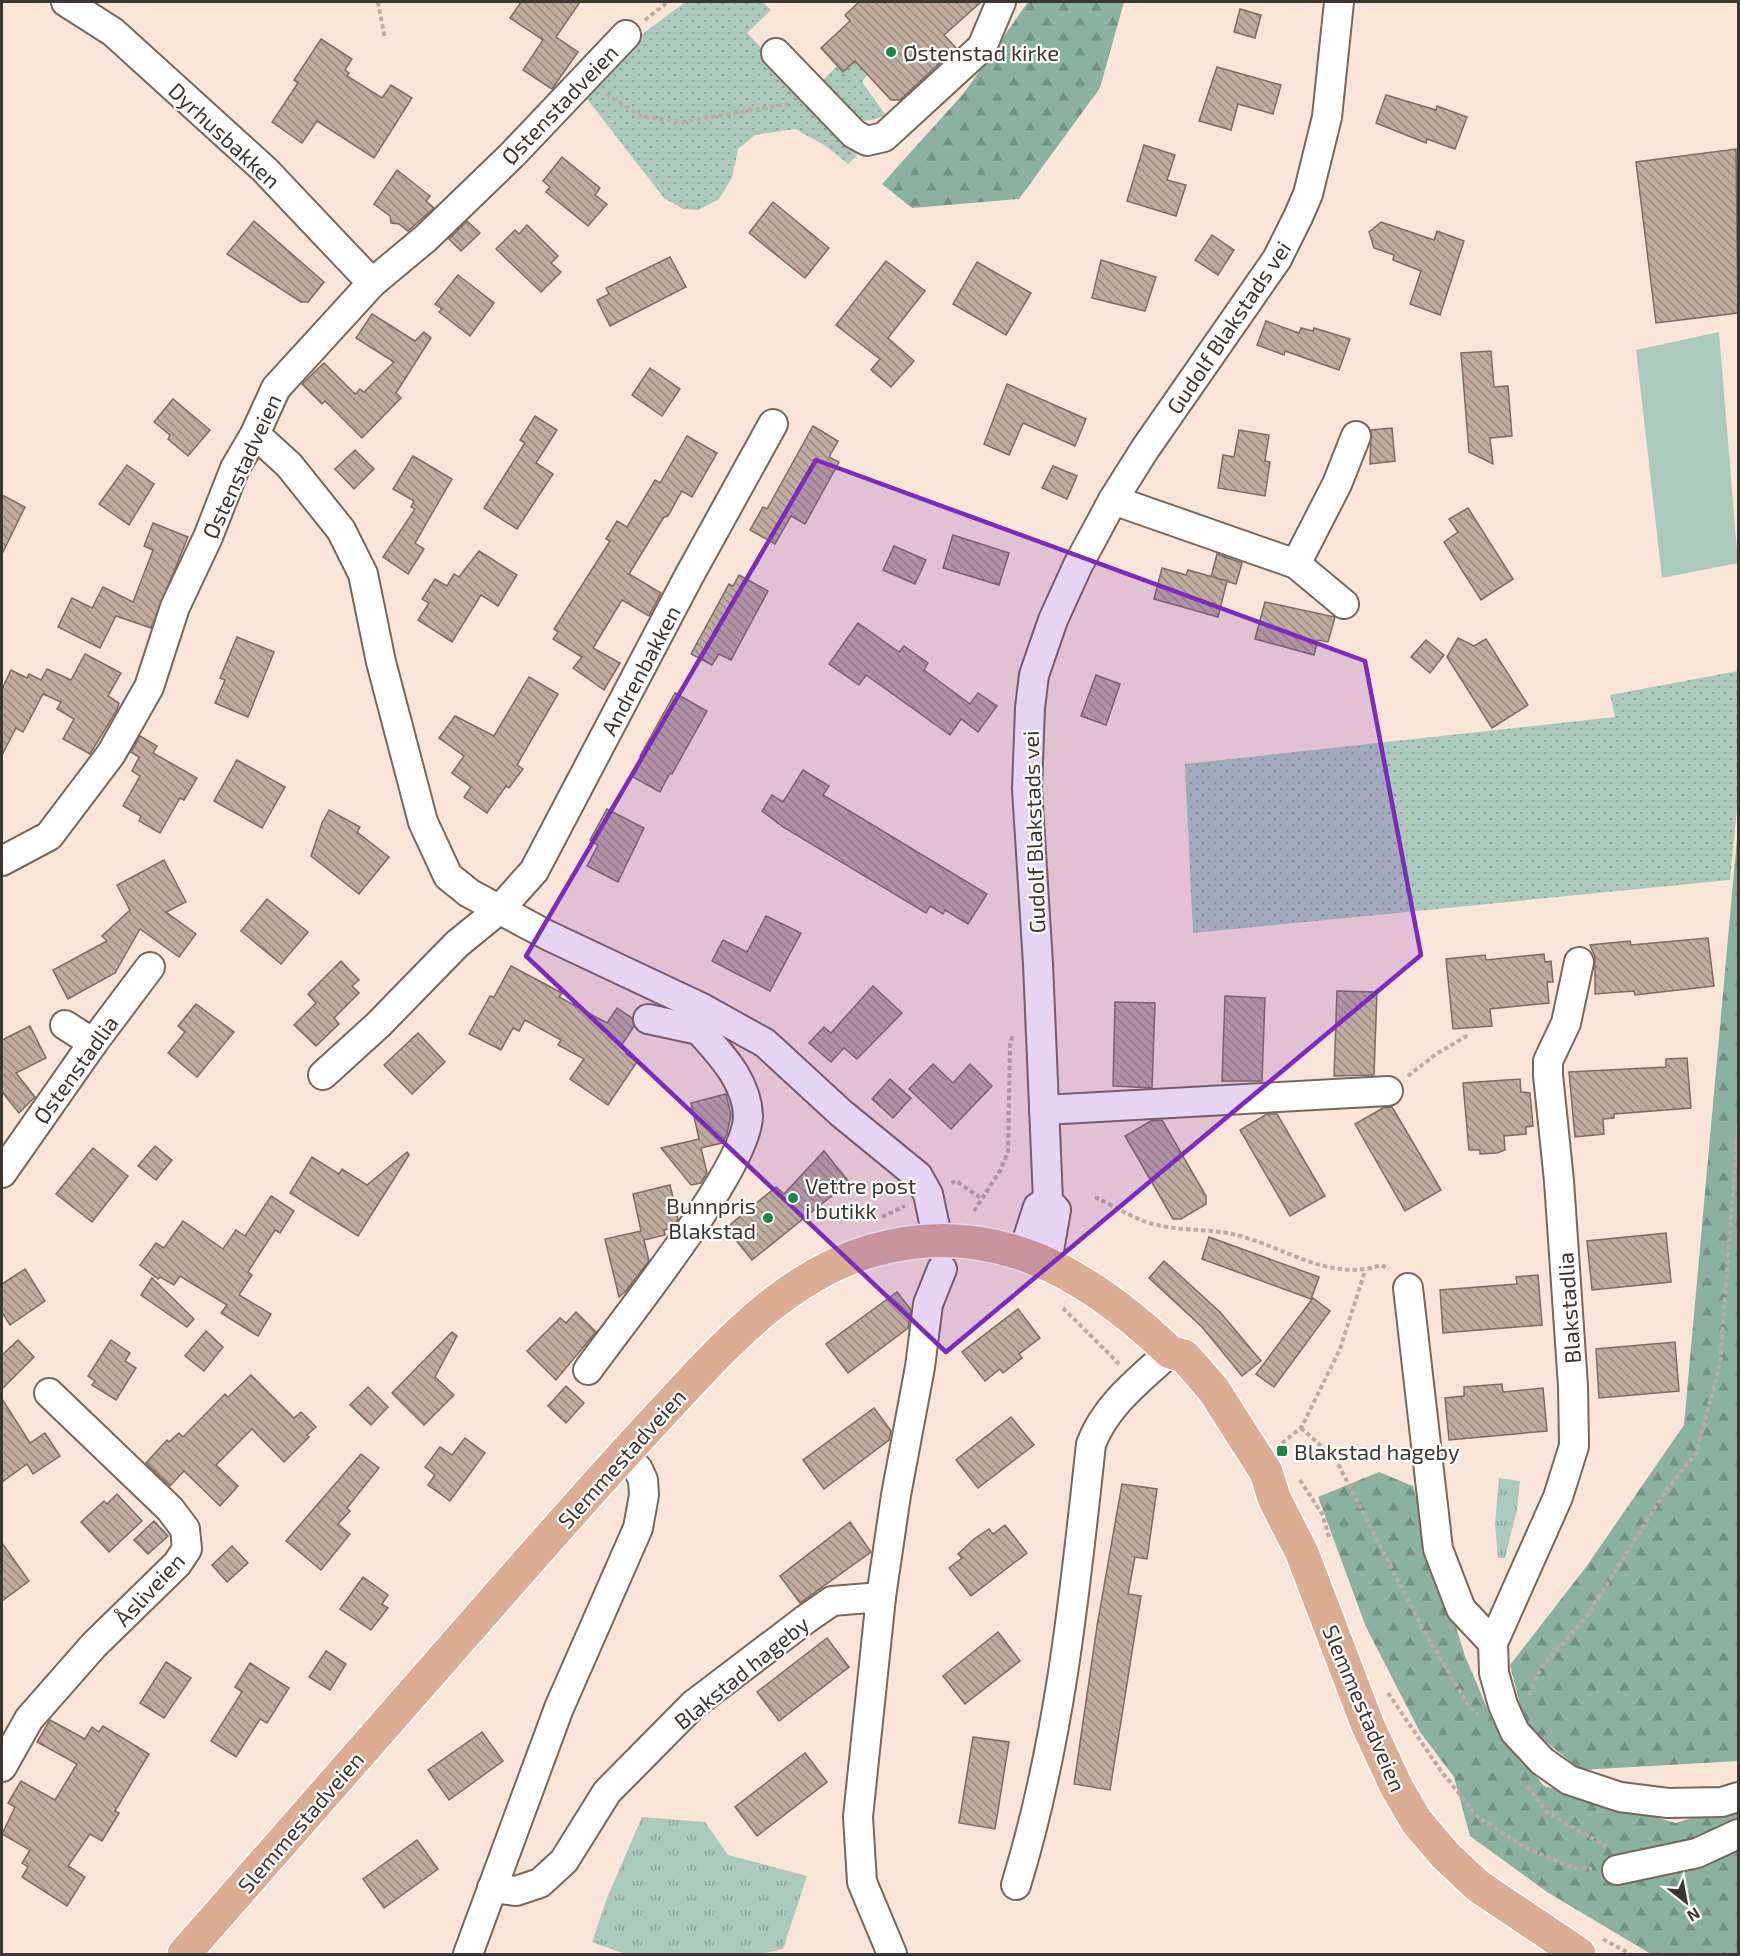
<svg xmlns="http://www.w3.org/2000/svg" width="1740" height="1956" viewBox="0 0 1740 1956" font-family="'Exo 2',sans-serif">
<defs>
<pattern id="grass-dots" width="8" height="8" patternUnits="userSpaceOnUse" patternTransform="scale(1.5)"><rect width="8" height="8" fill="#accabb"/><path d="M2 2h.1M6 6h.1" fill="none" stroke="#8da598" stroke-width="1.8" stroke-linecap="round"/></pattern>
<pattern id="forest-firs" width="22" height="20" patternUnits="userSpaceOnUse" patternTransform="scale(1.5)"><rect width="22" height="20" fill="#8bb29f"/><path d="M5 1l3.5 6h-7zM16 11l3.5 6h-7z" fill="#739282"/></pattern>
<pattern id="park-tufts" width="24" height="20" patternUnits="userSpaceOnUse" patternTransform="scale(1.5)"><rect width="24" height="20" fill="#accabb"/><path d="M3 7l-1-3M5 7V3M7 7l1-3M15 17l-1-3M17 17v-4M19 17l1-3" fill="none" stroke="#8da598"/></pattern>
<pattern id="building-back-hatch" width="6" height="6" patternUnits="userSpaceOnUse" patternTransform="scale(1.5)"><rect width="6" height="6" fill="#bfac9e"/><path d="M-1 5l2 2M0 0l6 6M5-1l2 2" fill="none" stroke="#9c8d81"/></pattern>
</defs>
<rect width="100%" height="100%" fill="#fae6d8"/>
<g fill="url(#grass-dots)">
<path d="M685,2H766L764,3L771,10L747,33L851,140L857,156L848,164L826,146L795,129L755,135L738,149L732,178L719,199L698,210L683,209L664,198L580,90L620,51Z"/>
<path d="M855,61L867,75L862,82L886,115C852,131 839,109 815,88L838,65L844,71Z"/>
<path d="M1738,671V798L1730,880L1193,933L1185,764L1615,717L1610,695Z"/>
</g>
<g fill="url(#forest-firs)">
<path d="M1028,2H1124L1100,88L1019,199L912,208L882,184L964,93Z"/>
<path d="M1738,827V1761L1581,1770L1525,1725L1510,1665L1586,1567L1684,1425Z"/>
<path d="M1379,1472L1413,1486L1465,1656L1493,1722L1544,1786L1676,1823L1738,1803V1954H1651L1547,1892L1470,1836L1454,1777L1420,1732L1366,1627L1318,1497Z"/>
</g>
<g fill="url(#park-tufts)">
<path d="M1499,1478L1520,1481L1517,1510L1505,1558H1498L1495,1524Z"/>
<path d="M642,1817L705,1822L728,1855L807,1876L783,1949L761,1954H625L592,1942L607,1898Z"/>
</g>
<path fill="#accabb" d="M1719,332L1738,563L1662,578L1636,350Z"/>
<g fill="url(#building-back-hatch)" stroke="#7e6c60" stroke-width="1.5">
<path d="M521,2H580L556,37L578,52L552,89L523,70L543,40L510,18Z"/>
<path d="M859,2H981L944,35L956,48L900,100H891L855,61L843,72L821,48L850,21L845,15Z"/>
<path d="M1240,9L1261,15L1255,38L1234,32Z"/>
<path d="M321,39L352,59L345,70L349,73L347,76L382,98L391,85L412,98L374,158L317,121L302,143L272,122L298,83L294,80Z"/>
<path d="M1217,67L1281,85L1273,114L1238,104L1231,130L1199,121Z"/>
<path d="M1386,95L1436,110L1437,106L1467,117L1455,149L1427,139L1426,143L1376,123Z"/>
<path d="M1144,145L1175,155L1167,180L1186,185L1176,216L1127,201Z"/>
<path d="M1736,149L1738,313L1656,323L1636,162Z"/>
<path d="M562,157L600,188L595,195L607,204L588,226L546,192L550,187L543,181Z"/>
<path d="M397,170L430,196L426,201L434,208L408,231L399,224L391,223L390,216L374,204Z"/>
<path d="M773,202L829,248L805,278L749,233Z"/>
<path d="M254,221L324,282L308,302H301L227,254Z"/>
<path d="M467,221L480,233L461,251L449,239Z"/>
<path d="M1381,222L1434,240L1437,231L1464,241L1440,315L1410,304L1421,271L1393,260L1394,255L1374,248L1369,232Z"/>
<path d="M527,225L558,256L551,263L561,272L541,292L496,249L515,230L519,234Z"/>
<path d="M1212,235L1234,250L1218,275L1195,260Z"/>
<path d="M670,257L686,287L610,326L597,300L609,294L606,288Z"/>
<path d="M1101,260L1156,277L1145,311L1092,298Z"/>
<path d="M886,261L925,291L888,338L914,361L891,387L871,370L880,359L836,325Z"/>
<path d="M977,262L1031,293L1006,335L953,304Z"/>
<path d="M458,275L494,303L470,336L439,312L442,309L435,304Z"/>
<path d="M372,314L415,341L424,332L431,338L396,393L401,398L362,438L325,401L322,404L302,384L324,363L355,394L360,389L364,392L394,362L356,338Z"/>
<path d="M1266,321L1299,333L1301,328L1313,331L1314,328L1350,339L1339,370L1285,351L1284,355L1257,345Z"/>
<path d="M1491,351L1494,387L1508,386L1512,436L1490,438L1493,464L1469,452L1461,353Z"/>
<path d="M650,368L680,389L662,416L632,395Z"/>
<path d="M1007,384L1086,419L1075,446L1023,423L1009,455L984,444Z"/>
<path d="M173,399L210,430L188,456L168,439L170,435L154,422Z"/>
<path d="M535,416L557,430L536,463L553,474L517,529L484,508L525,443L520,440Z"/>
<path d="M813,426L838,441L829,457L839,462L805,524L791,516L775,544L750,530L763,507L767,509Z"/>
<path d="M1392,428L1395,461L1370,464L1371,430Z"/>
<path d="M1239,430L1269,435L1265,461L1270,462L1265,496L1218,488L1223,455L1234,457Z"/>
<path d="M687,436L717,453L692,497L682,491L668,516L664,517L629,574L661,593L649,616L622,600L593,648L620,663L604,690L573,668L582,657L553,639L558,632L554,629L610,541L606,539L617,521L627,527L655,480L660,483Z"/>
<path d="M355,450L374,469L354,489L335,469Z"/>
<path d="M413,456L452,479L415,543L424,549L408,574L383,557L415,509L411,507L414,501L393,489Z"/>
<path d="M127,465L154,484L129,525L99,504Z"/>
<path d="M1053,466L1077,476L1067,499L1042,488Z"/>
<path d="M2,495L25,507L2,554Z"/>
<path d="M1468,508L1513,579L1481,600L1444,542L1458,532L1449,519Z"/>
<path d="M153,523L188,537L151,628L116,616L100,648L58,627L72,598L92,608L103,587L133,602L153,550L144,546Z"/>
<path d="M953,535L1009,553L999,585L943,568Z"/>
<path d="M894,546L926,560L915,584L883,570Z"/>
<path d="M479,551L517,575L498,606L481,595L452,642L418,620L429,603L422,599L435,579L447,586L454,574L459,577Z"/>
<path d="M1217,554L1242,563L1236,584L1211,577Z"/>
<path d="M1162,568L1186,575L1188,570L1227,581L1218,617L1154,599Z"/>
<path d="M739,575L768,591L731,660L719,654L712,665L691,654L729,584L733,586Z"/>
<path d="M1265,602L1335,617L1328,642L1318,640L1314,655L1255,639Z"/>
<path d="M858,623L899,652L904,646L918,656L928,663L924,670L970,704L978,693L997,706L978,732L961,719L950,735L866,675L859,685L829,664Z"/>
<path d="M237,637L274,652L248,717L215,703L225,680L220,678Z"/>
<path d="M1458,638L1474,646L1486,639L1528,705L1492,728L1447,657Z"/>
<path d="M1426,640L1444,655L1430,673L1411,657Z"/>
<path d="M85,654L121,673L108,696L119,703L117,710L90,754L63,739L74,719L57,709L61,702L43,694L23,732L16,728L2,755V689L11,670L27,678L29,674L41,680L47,669L71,680Z"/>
<path d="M1096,675L1120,684L1106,725L1081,716Z"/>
<path d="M529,677L558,694L517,765L523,769L509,788L506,786L487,813L464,797L471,787L452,773L464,756L439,738L455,716L494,736Z"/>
<path d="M675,693L707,711L672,774L670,773L660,792L633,777L643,758L640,756Z"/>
<path d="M140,736L157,746L153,753L197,778L184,800L180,798L160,833L139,821L141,816L123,806L140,776L132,771L139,757L131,752Z"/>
<path d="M237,760L285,787L262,828L214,801Z"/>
<path d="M803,770L829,786L823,795L987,894L968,924L945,910L943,914L930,906L926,913L783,827L762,811L772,795L783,802Z"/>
<path d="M607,809L644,828L618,882L587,866L598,845L590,840Z"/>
<path d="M329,810L360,827L357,832L389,857L359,894L311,856L322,823Z"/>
<path d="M164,860L186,902L166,912L196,934L179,957L140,929L115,973L68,999L53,970L107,941L102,936L130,910L117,885Z"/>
<path d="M267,899L308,932L281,964L241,931Z"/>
<path d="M766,916L801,933L770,991L712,961L723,940L747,952Z"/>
<path d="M1708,938L1714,986L1635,995L1634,991L1595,994V957L1590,945L1630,941L1631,945Z"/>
<path d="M1544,954L1545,962L1551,961L1553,982H1547L1549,1003L1490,1009L1492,1026L1453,1029L1446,959L1485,955L1486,960Z"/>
<path d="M341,961L359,980L352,986L359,993L334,1018L339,1024L316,1046L294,1025L316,1003L308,994Z"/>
<path d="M511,966L562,993L559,997L607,1023L617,1008L632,1018L634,1026L621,1046L628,1051L626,1054L637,1062L608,1105L570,1079L584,1059L558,1045L561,1040L525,1020L519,1031L513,1028L501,1050L469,1034L490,996L494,997Z"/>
<path d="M873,986L902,1013L857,1059L844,1048L831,1062L809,1043L824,1027L831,1033Z"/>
<path d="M1337,991L1377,992L1374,1075L1334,1076Z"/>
<path d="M1225,996L1265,998L1262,1081H1222Z"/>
<path d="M1115,1002L1155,1003L1152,1088L1113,1086Z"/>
<path d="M196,1004L234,1032L197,1077L168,1053L185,1032L178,1026Z"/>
<path d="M30,1026L46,1058L16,1073L35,1097L19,1113L2,1092V1040Z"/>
<path d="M418,1033L445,1062L412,1094L384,1065Z"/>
<path d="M1687,1058L1691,1108L1614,1114V1118L1603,1119L1604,1134L1575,1137L1569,1072L1666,1067V1059Z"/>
<path d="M933,1064L953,1083L970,1064L992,1086L951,1129L909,1089Z"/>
<path d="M890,1079L911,1098L893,1118L872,1099Z"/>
<path d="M1520,1079L1521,1092L1530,1093L1533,1126L1526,1127V1134L1504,1136L1505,1150L1497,1153L1480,1154V1150H1469L1463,1083Z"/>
<path d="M726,1094L731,1115L727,1134L722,1143L701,1148L707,1173L701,1183L691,1185L661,1148L699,1139L691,1103Z"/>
<path d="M1392,1107L1441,1190L1405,1211L1355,1124L1383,1108Z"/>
<path d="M1267,1114H1277L1325,1196L1290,1216L1240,1130Z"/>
<path d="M1162,1120L1206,1196V1204L1181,1219H1173L1125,1136L1151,1121Z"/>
<path d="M155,1146L172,1160L156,1180L138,1166Z"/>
<path d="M93,1148L128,1176L92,1222L56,1194Z"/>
<path d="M824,1151L849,1182L752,1260L726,1228L776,1187L784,1194Z"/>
<path d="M407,1152L409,1155L358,1236L290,1193L312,1157L339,1174L342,1169L367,1185Z"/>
<path d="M670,1185L678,1219L672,1228L664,1230L665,1235L644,1240L649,1261L626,1291L619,1297L605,1239L641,1231L633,1194Z"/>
<path d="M271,1196L294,1211L280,1233L275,1230L248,1272L252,1275L239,1295L271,1314L258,1336L221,1313L227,1305L180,1276L174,1285L160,1277L158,1279L140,1265L156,1243L164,1248L183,1221L223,1249L236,1230L245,1236Z"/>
<path d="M1666,1233L1671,1282L1592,1290L1587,1241Z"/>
<path d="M1209,1237L1319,1277L1311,1299L1202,1259Z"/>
<path d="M1164,1261L1220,1312L1261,1361L1242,1376L1202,1327L1149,1278Z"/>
<path d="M25,1269L45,1301L10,1325L2,1312V1284Z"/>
<path d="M1538,1275L1542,1325L1443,1333L1440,1290L1517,1284L1516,1277Z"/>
<path d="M152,1278L194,1319L187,1327L141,1295Z"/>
<path d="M897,1292L911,1310L908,1328L848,1373L826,1344Z"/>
<path d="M1313,1298L1330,1311L1274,1387L1256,1374Z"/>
<path d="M1018,1309L1040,1338L1019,1354L1022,1358L1003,1373L1000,1369L985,1381L962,1352Z"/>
<path d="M576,1312L596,1332L556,1380L527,1351L560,1318L566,1323Z"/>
<path d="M206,1331L223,1347L204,1371L185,1356Z"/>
<path d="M452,1332L457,1336L435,1377L454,1395L424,1425L392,1393Z"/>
<path d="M18,1340L34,1357L2,1389V1355Z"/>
<path d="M111,1340L130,1353L125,1361L136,1368L116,1400L92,1385L95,1381L88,1376Z"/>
<path d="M1675,1342L1679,1391L1599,1398L1596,1349Z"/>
<path d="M251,1375L294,1418L301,1412L316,1427L307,1435L309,1437L284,1462L252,1429L216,1465L238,1486L220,1506L184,1471L170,1486L146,1463L167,1440L169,1442L179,1433L183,1437L225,1394L228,1397Z"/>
<path d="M1502,1384L1503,1392L1543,1388L1547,1431L1449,1440L1445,1398L1464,1396V1387Z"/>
<path d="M566,1386L584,1403L566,1423L548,1406Z"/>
<path d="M368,1387L388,1407L371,1425L350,1405Z"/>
<path d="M2,1399L30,1443L45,1433L60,1456L33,1474L27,1464L2,1482Z"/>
<path d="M874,1408L891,1431L889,1440L824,1489L803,1460Z"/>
<path d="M1011,1417L1034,1445L978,1488L956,1460Z"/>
<path d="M465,1438L485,1453L450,1501L428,1485L435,1475L425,1467L440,1447L452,1455Z"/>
<path d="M361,1454L379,1468L347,1508L350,1511L338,1524L350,1534L321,1570L286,1541Z"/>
<path d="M1122,1484L1157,1489L1147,1559L1135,1557L1128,1594L1141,1596L1110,1790L1074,1784L1097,1626Z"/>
<path d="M117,1494L142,1521L109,1552L81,1522L104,1501L107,1504Z"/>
<path d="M154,1521L168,1536L148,1554L134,1540Z"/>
<path d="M850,1522L871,1552L800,1603L780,1576Z"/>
<path d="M1005,1525L1027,1553L971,1596L949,1568L962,1558L958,1554L974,1539L989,1529L993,1534Z"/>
<path d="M2,1543L29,1581L2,1601Z"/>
<path d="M232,1546L248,1563L227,1582L212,1565Z"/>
<path d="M363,1577L388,1595L382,1604L388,1608L371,1630L340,1609Z"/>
<path d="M998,1632L1020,1661L965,1704L943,1676Z"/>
<path d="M827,1638L849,1667L779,1721L757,1692Z"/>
<path d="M326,1651L346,1664L330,1690L309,1677Z"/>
<path d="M166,1662L191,1678L164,1718L140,1703Z"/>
<path d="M250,1663L289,1688L267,1723L260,1719L236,1757L211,1741L242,1692L235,1687Z"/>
<path d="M50,1720L85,1739L92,1727L99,1732L103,1726L149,1754L115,1811L119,1813L102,1841L90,1834L68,1866L85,1877L67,1906L22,1877L28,1867L22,1863L30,1850L2,1834L15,1807L8,1803L21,1781L55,1800L77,1764L37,1742Z"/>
<path d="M482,1732L503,1761L449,1800L428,1770Z"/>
<path d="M973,1737L1009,1742L995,1829L959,1823Z"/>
<path d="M805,1753L827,1782L757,1836L735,1807Z"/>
<path d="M417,1840L438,1869L384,1908L363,1879Z"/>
</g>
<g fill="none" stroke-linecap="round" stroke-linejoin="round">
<defs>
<g id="minor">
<path d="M66,2L113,32L265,170L372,283"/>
<path d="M776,53L854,134L867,141L884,137L982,47L1001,2"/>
<path d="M255,434L289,465L341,530L363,574L381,662L423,822L448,876L469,893L547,935L702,1008L765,1043L841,1113L918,1176L928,1194L938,1241"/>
<path d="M1113,500L1296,564L1344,604"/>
<path d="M1296,564L1337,484L1356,436"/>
<path d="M2,861L49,836L111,754L149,687L175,607L208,537L235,468L255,434L276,388L372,283L426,238L512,155L626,35"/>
<path d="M1579,962L1566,1023L1548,1061V1075L1559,1181L1573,1386L1574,1446L1558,1497L1493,1643L1494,1673L1503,1705L1515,1732L1542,1761L1569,1780L1620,1797L1668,1803L1722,1802L1738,1797"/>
<path d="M648,1019L699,1030"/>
<path d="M65,1025L93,1043"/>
<path d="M323,1075L378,1025L457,944L500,909L534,871L689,576L773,424"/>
<path d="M1044,1110L1388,1091"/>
<path d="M2,1173L93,1043L150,967"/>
<path d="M1023,1253L1038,1207L1048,1201"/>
<path d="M1047,1262L1056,1210L1048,1201L1038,964L1027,789L1030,708L1034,675L1053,620L1078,565L1113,500L1145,449L1277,259L1298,217L1308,194L1327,117L1339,2"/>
<path d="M1408,1288L1438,1549L1461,1609L1493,1643"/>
<path d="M588,1370C622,1322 748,1167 748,1116C747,1081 721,1055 699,1030L702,1008"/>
<path d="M2,1767L29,1719L94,1645L177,1564L187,1549L185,1529L170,1509L49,1393"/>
<path d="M1617,1870L1697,1853L1738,1834"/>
<path d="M1016,1885C1060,1742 1075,1592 1091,1444C1106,1405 1140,1379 1170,1352"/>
<path d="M492,1888L516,1891L540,1883L564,1861L607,1792L693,1705L806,1619L832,1601L881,1597"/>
<path d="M468,1954L559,1708L638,1528L644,1495L643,1480L638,1469L623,1454"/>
<path d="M892,1954L862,1882L858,1817L881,1597L896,1495L920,1367L928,1304L942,1269"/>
</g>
<path id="major" d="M184,1954C291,1833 397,1711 504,1589C555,1531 606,1473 659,1416C720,1351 782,1277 871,1251C991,1216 1086,1272 1170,1352L1184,1356L1213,1389L1266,1472L1274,1498L1302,1553L1368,1726L1397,1788L1417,1822L1445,1855L1478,1886L1579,1954"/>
</defs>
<use href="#minor" stroke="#78675b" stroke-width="32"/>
<use href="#major" stroke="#fff" stroke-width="36"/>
<g stroke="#bcaca1" stroke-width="4" stroke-dasharray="4.5 3" stroke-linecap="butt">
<path d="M378,2L385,39"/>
<path d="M645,20L668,2"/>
<path d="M606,94L643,117L682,122L788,104"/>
<path d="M1408,1076L1436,1054L1470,1034"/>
<path d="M951,1183L956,1181L982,1199"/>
<path d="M1095,1197C1116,1207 1140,1223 1163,1226C1187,1231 1212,1229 1236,1235C1283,1246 1331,1283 1381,1265L1389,1269"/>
<path d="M974,1211L1000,1171L1008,1152L1010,1045L1013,1034"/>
<path d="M882,1217L905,1206"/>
<path d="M1063,1308L1119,1364"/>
<path d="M1301,1428L1335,1458L1424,1631L1470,1708L1478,1714"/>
<path d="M1282,1443L1301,1428L1340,1349L1365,1271"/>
<path d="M1300,1480L1322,1514L1330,1540"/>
<path d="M1388,1693L1441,1771L1478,1817L1524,1847L1573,1868L1592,1869"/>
<path d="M1529,1695L1540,1669L1586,1617L1665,1492L1696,1453L1720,1365L1738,1125"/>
<path d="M1528,1786L1546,1812L1606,1846"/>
<path d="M1603,1939L1630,1954"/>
</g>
<use href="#minor" stroke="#fff" stroke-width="28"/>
<use href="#major" stroke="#ddad93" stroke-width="33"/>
</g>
<path fill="#7b2cbf" fill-opacity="0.2" stroke="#7b2cbf" stroke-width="4.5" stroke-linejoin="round" d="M816,460L1365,661L1421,955L946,1352L526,956Z"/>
<g fill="#148b45" stroke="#fff" stroke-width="2">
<circle cx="891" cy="52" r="6"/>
<circle cx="793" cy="1198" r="6"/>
<circle cx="768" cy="1218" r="6"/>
<rect x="1276" y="1445" width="12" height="12" rx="3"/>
</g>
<g text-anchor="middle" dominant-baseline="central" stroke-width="4.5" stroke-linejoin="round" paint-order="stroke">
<g font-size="22" fill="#3d352f" stroke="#fff" text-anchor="start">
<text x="903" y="52">Østenstad kirke</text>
<text x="805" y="1185">Vettre post<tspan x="805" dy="25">i butikk</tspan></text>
<text x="756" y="1205" text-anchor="end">Bunnpris<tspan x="756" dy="25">Blakstad</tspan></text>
<text x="1294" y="1451">Blakstad hageby</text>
</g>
<g font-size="22" fill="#3d352f" stroke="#fff">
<text transform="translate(559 104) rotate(-46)">Østenstadveien</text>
<text transform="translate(225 135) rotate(43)">Dyrhusbakken</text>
<text transform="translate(1228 327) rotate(-56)">Gudolf Blakstads vei</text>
<text transform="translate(241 466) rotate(-65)">Østenstadveien</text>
<text transform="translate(640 670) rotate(-62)">Andrenbakken</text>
<text transform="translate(1033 832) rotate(-92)">Gudolf Blakstads vei</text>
<text transform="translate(75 1069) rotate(-54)">Østenstadlia</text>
<text transform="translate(1568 1308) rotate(-94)">Blakstadlia</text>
<text transform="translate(621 1458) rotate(-48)">Slemmestadveien</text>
<text transform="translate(149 1589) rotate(-47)">Åsliveien</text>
<text transform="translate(741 1672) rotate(-39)">Blakstad hageby</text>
<text transform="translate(1365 1708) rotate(67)">Slemmestadveien</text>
<text transform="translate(300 1822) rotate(-49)">Slemmestadveien</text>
</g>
</g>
<rect width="1740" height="1956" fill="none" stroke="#3d352f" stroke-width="6"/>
<g transform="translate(1686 1902) rotate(149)" stroke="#ffffff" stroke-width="4.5" paint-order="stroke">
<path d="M0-4.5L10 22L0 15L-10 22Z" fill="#3d352f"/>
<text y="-9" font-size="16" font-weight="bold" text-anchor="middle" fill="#3d352f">N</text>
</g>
</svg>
